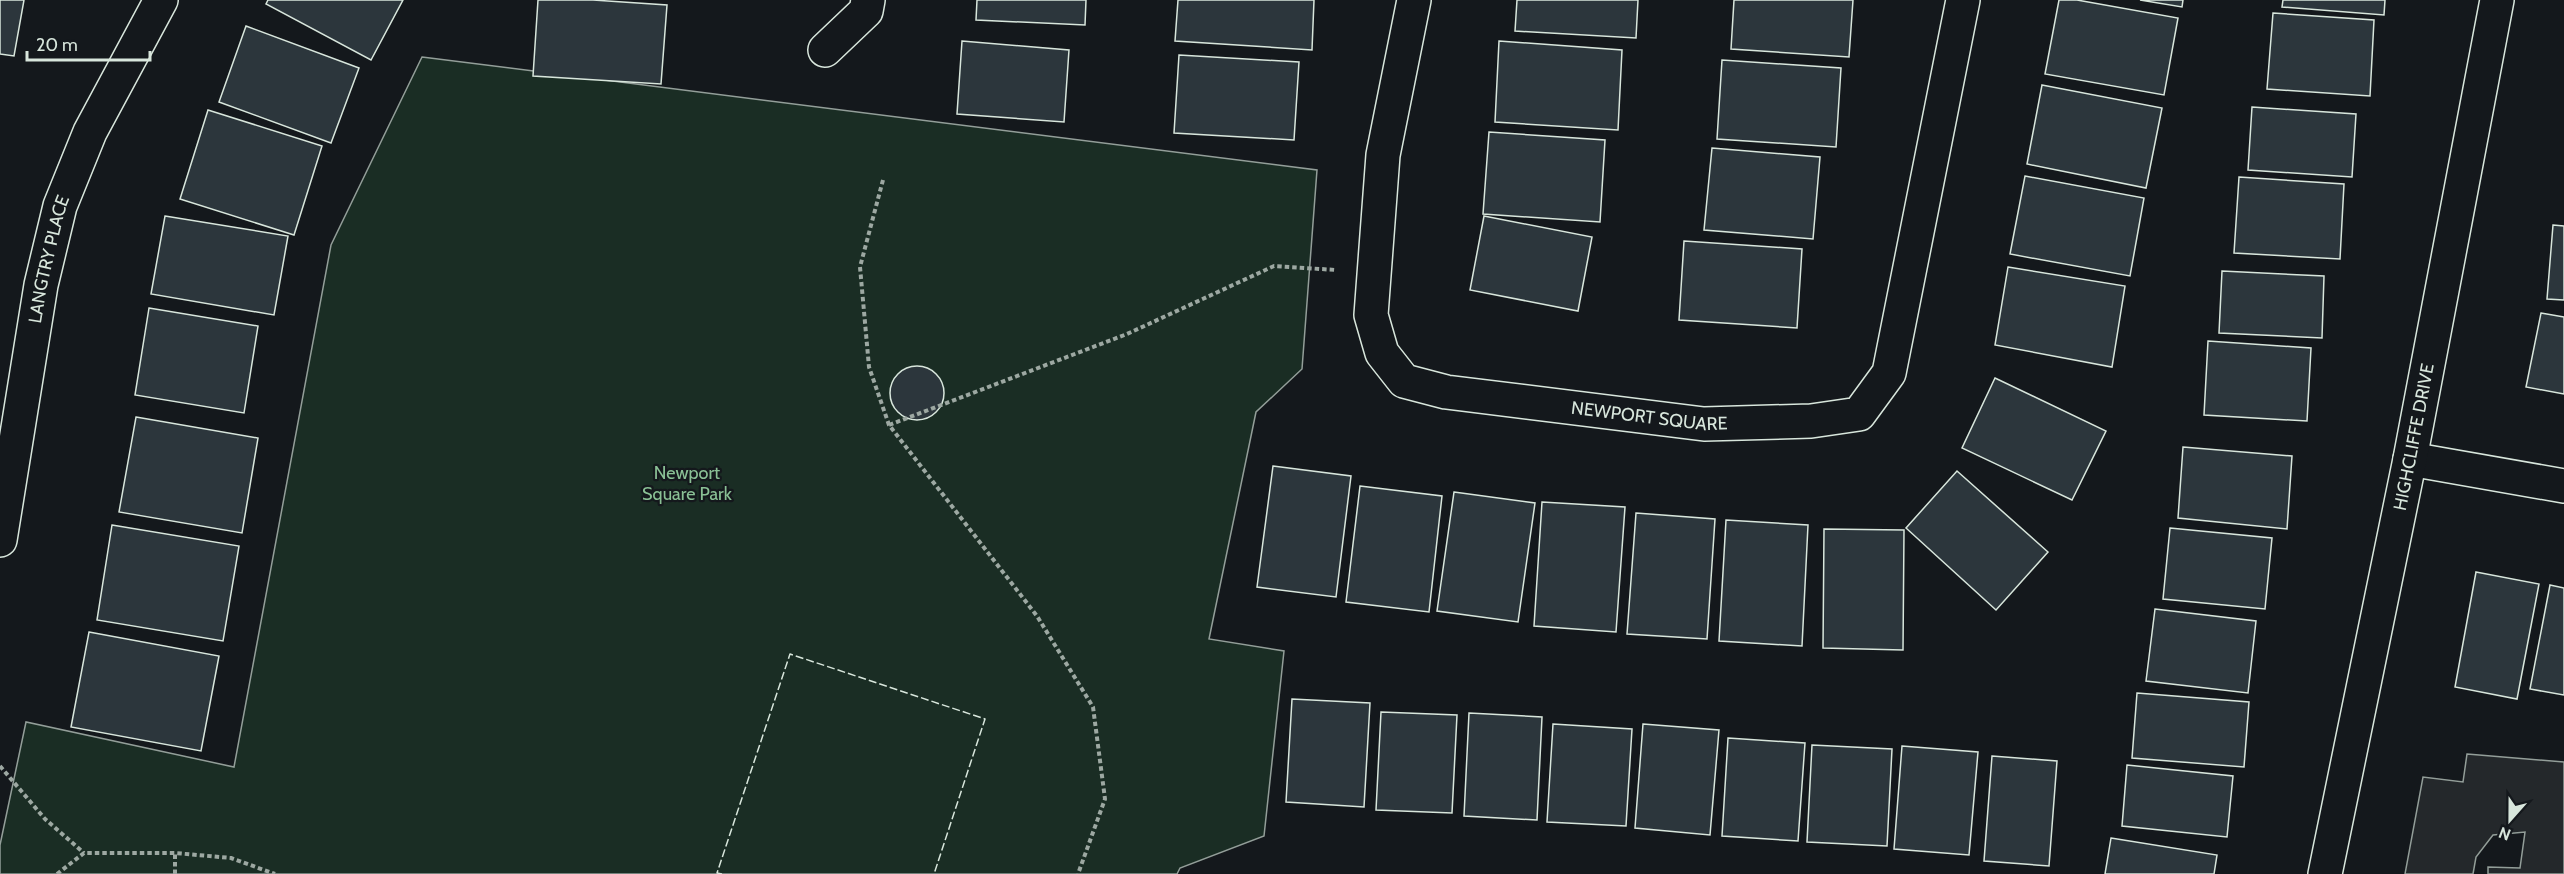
<svg xmlns="http://www.w3.org/2000/svg" width="2564" height="874" viewBox="0 0 2564 874" font-family="Cabin,sans-serif">
<rect width="100%" height="100%" fill="#14181c"/>
<path fill="#1a2d24" stroke="#939e99" stroke-width="1.5" d="M422,57L1317,170L1302,369L1256,412L1209,639L1284,651L1264,836L1180,868L1177,874H0V845L26,722L234,767L331,245Z"/>
<path fill="#24282b" stroke="#939e99" stroke-width="1.5" d="M2467,754L2564,762V874H2488V867L2520,868L2525,832L2493,835L2476,857L2473,874H2405L2423,777L2463,782Z"/>
<g fill="#2c363c" stroke="#d8e6dc" stroke-width="1.5">
<path d="M0,0H24L14,56L0,54Z"/>
<path d="M268,0H403L371,60L266,4Z"/>
<path d="M538,0H593L667,5L661,84L533,76Z"/>
<path d="M977,0H1086L1085,25L976,20Z"/>
<path d="M1178,0H1314L1312,50L1175,41Z"/>
<path d="M1517,0H1638L1636,38L1515,31Z"/>
<path d="M1734,0H1853L1849,57L1731,49Z"/>
<path d="M2059,0H2077L2178,18L2164,95L2045,74Z"/>
<path d="M2140,0H2183L2182,7Z"/>
<path d="M2283,0H2385L2384,15L2282,7Z"/>
<path d="M2273,13L2374,20L2370,96L2267,89Z"/>
<path d="M246,26L359,68L331,143L219,102Z"/>
<path d="M962,41L1069,50L1064,122L957,114Z"/>
<path d="M1499,41L1622,50L1618,130L1495,122Z"/>
<path d="M1179,55L1299,62L1294,140L1174,133Z"/>
<path d="M1722,60L1841,68L1836,147L1717,139Z"/>
<path d="M2042,85L2162,108L2146,188L2027,164Z"/>
<path d="M2252,107L2356,114L2352,177L2248,170Z"/>
<path d="M208,110L322,146L294,235L180,199Z"/>
<path d="M1489,132L1605,140L1600,222L1483,214Z"/>
<path d="M1712,148L1820,157L1813,239L1704,230Z"/>
<path d="M2025,176L2144,198L2130,276L2010,254Z"/>
<path d="M2239,177L2344,184L2340,259L2234,253Z"/>
<path d="M165,216L288,236L274,315L151,294Z"/>
<path d="M1484,216L1592,237L1578,311L1470,290Z"/>
<path d="M2553,225L2564,226V300L2547,299Z"/>
<path d="M1684,241L1802,249L1797,328L1679,320Z"/>
<path d="M2008,267L2125,286L2112,367L1995,345Z"/>
<path d="M2222,271L2324,276L2322,338L2219,333Z"/>
<path d="M149,308L258,326L244,413L135,395Z"/>
<path d="M2541,313L2564,317V394L2526,387Z"/>
<path d="M2208,341L2311,348L2307,421L2204,415Z"/>
<circle cx="917" cy="393" r="27"/>
<path d="M1995,378L2106,431L2072,500L1962,448Z"/>
<path d="M136,417L258,438L242,533L119,512Z"/>
<path d="M2183,447L2292,456L2287,529L2178,518Z"/>
<path d="M1273,466L1351,476L1336,597L1257,587Z"/>
<path d="M1957,471L2048,552L1996,610L1906,528Z"/>
<path d="M1360,486L1442,496L1429,612L1346,602Z"/>
<path d="M1454,492L1535,503L1518,622L1437,611Z"/>
<path d="M1542,502L1625,507L1616,632L1534,626Z"/>
<path d="M1636,513L1715,519L1707,639L1627,634Z"/>
<path d="M1726,520L1808,525L1802,646L1719,641Z"/>
<path d="M112,525L239,546L223,641L97,620Z"/>
<path d="M2170,528L2272,538L2265,609L2163,599Z"/>
<path d="M1824,529L1904,530L1903,650L1823,648Z"/>
<path d="M2476,572L2539,584L2517,699L2455,687Z"/>
<path d="M2550,585L2564,588V695L2530,689Z"/>
<path d="M2155,609L2256,621L2248,693L2146,681Z"/>
<path d="M89,632L219,656L201,751L71,727Z"/>
<path d="M2137,693L2249,702L2244,767L2132,758Z"/>
<path d="M1292,699L1370,703L1364,807L1286,802Z"/>
<path d="M1381,712L1457,715L1452,813L1376,810Z"/>
<path d="M1469,713L1542,717L1537,820L1464,816Z"/>
<path d="M1553,724L1632,729L1626,826L1547,822Z"/>
<path d="M1643,724L1719,730L1710,835L1635,828Z"/>
<path d="M1728,738L1805,743L1798,841L1722,836Z"/>
<path d="M1812,745L1892,749L1887,846L1807,842Z"/>
<path d="M1902,746L1978,752L1969,855L1894,849Z"/>
<path d="M1992,756L2057,761L2049,866L1984,861Z"/>
<path d="M2127,765L2233,776L2227,837L2122,826Z"/>
<path d="M2111,838L2217,855L2214,874H2105Z"/>
</g>
<g fill="none" stroke-linecap="round" stroke-linejoin="round">
<defs>
<g id="minor">
<path id="s1" d="M1414,0L1383,155L1371,315L1382,353L1404,381L1446,392L1704,424L1811,421L1859,414L1889,373L1963,0"/>
<path d="M825,50L866,11L868,0"/>
<path d="M2410,459L2564,486"/>
<path id="s2" d="M0,540L41,285L60,206L90,132L161,0"/>
<path id="s3" d="M2325,874L2410,459L2497,0"/>
</g>
</defs>
<use href="#minor" stroke="#d8e6dc" stroke-width="36"/>
<g stroke="#9da8a2" stroke-width="4" stroke-dasharray="4.5 3" stroke-linecap="butt">
<path d="M883,180L860,267L869,367L889,425L1037,616L1093,707L1105,799L1078,874"/>
<path d="M889,425L1127,334L1274,266L1336,270"/>
<path d="M0,766L45,819L84,853"/>
<path d="M57,874L84,853H175L231,858L275,874"/>
<path d="M175,874V853"/>
</g>
<use href="#minor" stroke="#14181c" stroke-width="33"/>
<path stroke="#d8e6dc" stroke-width="1.5" stroke-dasharray="8 3" stroke-linecap="butt" d="M722,874L717,873L790,654L985,719L934,874"/>
</g>
<g text-anchor="middle" dominant-baseline="central" stroke-width="4.5" stroke-linejoin="round" paint-order="stroke">
<g font-size="18" fill="#d8e6dc" stroke="#14181c">
<text stroke="none"><textPath href="#s2" startOffset="285">LANGTRY PLACE</textPath></text>
<text stroke="none"><textPath href="#s1" startOffset="642">NEWPORT SQUARE</textPath></text>
<text stroke="none"><textPath href="#s3" startOffset="446">HIGHCLIFFE DRIVE</textPath></text>
</g>
<g font-size="18" fill="#8ac095" stroke="#14181c">
<text x="687" y="473">Newport<tspan x="687" dy="21">Square Park</tspan></text>
</g>
</g>
<g transform="translate(2510 820) rotate(201)" stroke="#14181c" stroke-width="4.5" paint-order="stroke">
<path d="M0-4.5L10 22L0 15L-10 22Z" fill="#d8e6dc"/>
<text y="-9" font-size="16" font-weight="bold" text-anchor="middle" fill="#d8e6dc">N</text>
</g>
<path d="M27 51v9h123v-9" fill="none" stroke="#d8e6dc" stroke-width="3"/>
<text x="36" y="51" font-size="18" fill="#d8e6dc" stroke="#14181c" stroke-width="4.5" paint-order="stroke">20 m</text>
</svg>
